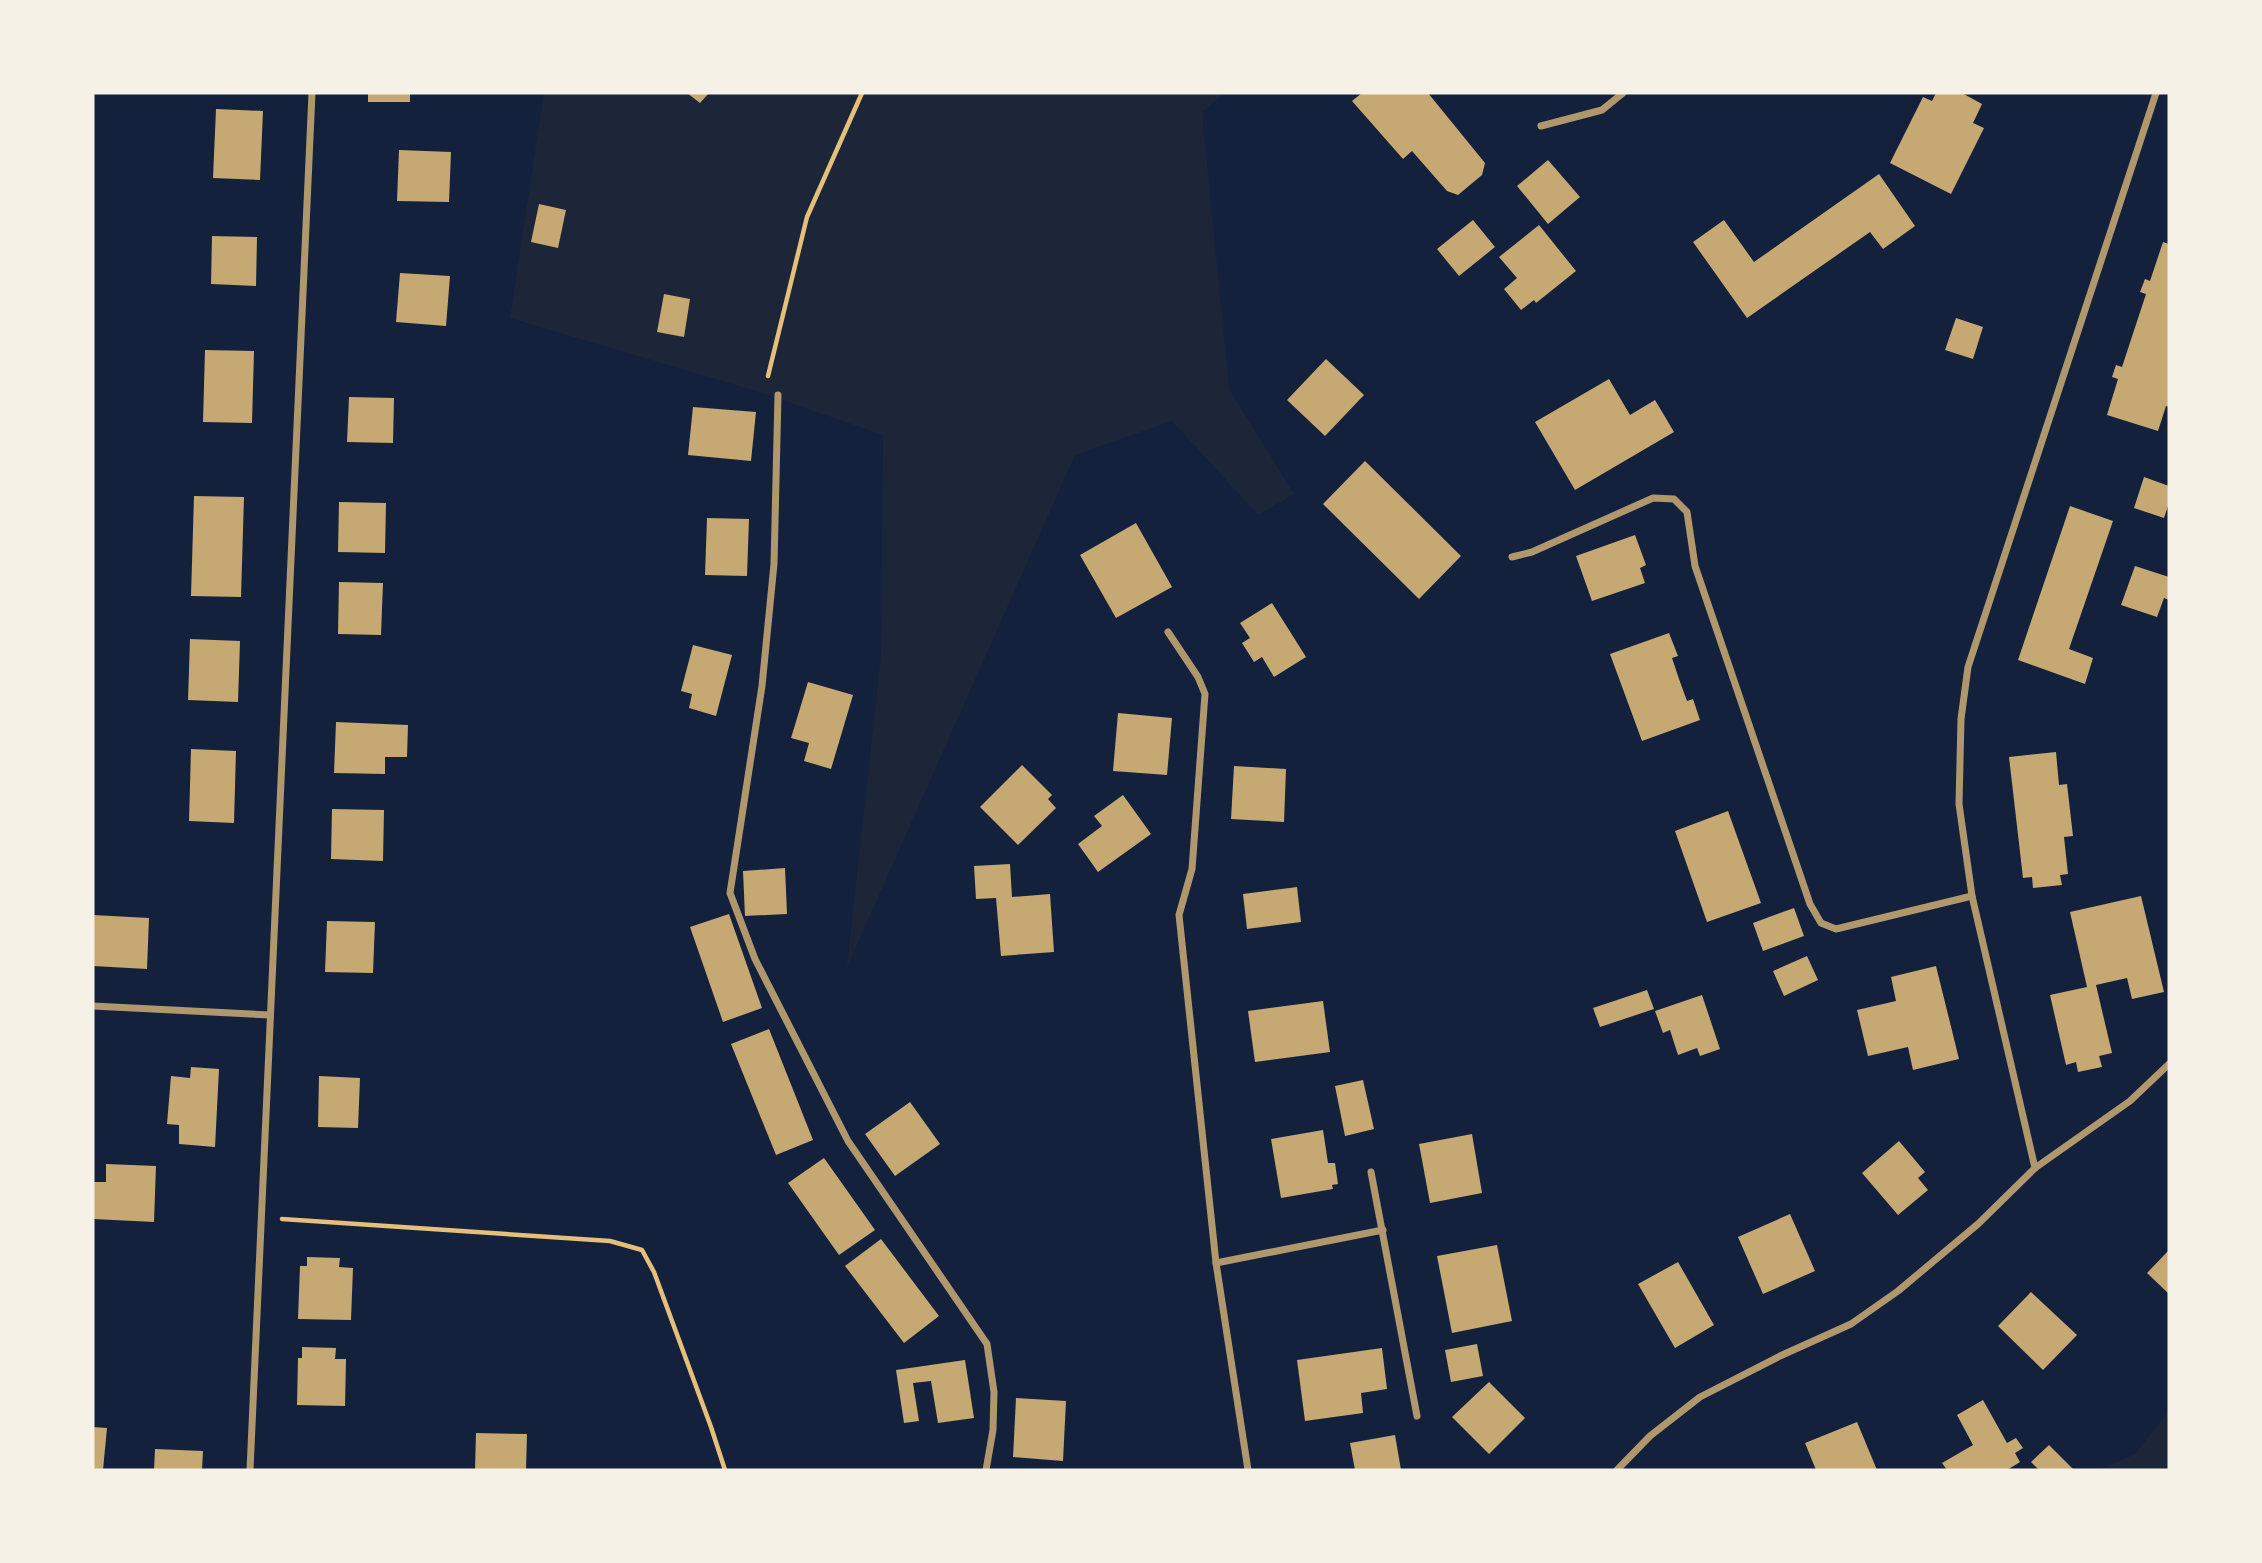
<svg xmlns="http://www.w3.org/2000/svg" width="2262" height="1563" viewBox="0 0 2262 1563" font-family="Quicksand,sans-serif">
<rect width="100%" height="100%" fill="#14213d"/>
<g fill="#1d2539">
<path d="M544,93H1225L1202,112L1229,389L1294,494L1258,515L1172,421L1075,455L847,967L881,655L883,435L756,391L510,318Z"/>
<path d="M2169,1411V1470H2099L2135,1454Z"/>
</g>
<g fill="#c6a872">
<rect x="368" y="93" width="42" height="9"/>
<path d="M687,93H709L700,103Z"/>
<path d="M1362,93H1428L1485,163L1482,175L1458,195L1447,191L1412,151L1403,159L1352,101Z"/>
<path d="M1936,93H1962L1982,104L1973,123L1984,128L1951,194L1890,163L1923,97L1932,101Z"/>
<path d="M216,109L263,111L260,180L213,178Z"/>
<path d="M399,150L451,152L449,202L397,201Z"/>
<path d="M1548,160L1580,197L1548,224L1517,186Z"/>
<path d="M1879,174L1915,226L1883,249L1870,232L1747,318L1693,242L1724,220L1754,262Z"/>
<path d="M539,204L566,210L558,248L531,242Z"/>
<path d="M1473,220L1495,247L1459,276L1437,249Z"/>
<path d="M1539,225L1576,271L1536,303L1534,300L1521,310L1504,289L1517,278L1499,257Z"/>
<path d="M212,236L257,237L256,286L211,284Z"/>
<path d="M2163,242L2169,244V407L2166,406L2158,431L2107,415L2118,379L2112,377L2116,365L2122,367L2146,294L2140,292L2145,279L2150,281Z"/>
<path d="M400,273L450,276L446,326L396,322Z"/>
<path d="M664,294L690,299L684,337L657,332Z"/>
<path d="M1956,318L1983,327L1973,359L1945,350Z"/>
<path d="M205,350L254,351L252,423L203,422Z"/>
<path d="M1326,359L1364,395L1325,436L1287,400Z"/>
<path d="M1609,379L1630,415L1655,400L1674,432L1575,490L1535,422Z"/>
<path d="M349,397L394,398L393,443L347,442Z"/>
<path d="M693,407L756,412L751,461L688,455Z"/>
<path d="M1365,461L1461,556L1419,599L1323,504Z"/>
<path d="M2144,477L2169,486V503L2164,518L2134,508Z"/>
<path d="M194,496L244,497L241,597L191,596Z"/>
<path d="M339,502L386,503L385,553L338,552Z"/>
<path d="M2070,506L2113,521L2069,649L2093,658L2085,684L2018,660Z"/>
<path d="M707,518L749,519L747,576L705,575Z"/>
<path d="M1136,523L1172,587L1116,618L1080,555Z"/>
<path d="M1635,535L1646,565L1640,568L1645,583L1592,601L1576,556Z"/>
<path d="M2135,566L2169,577V600L2164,598L2157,617L2121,605Z"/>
<path d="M339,582L383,583L381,635L338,634Z"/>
<path d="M1272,603L1306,657L1274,677L1262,657L1254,662L1242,643L1250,638L1240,623Z"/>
<path d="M1669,633L1678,656L1672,658L1679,679L1687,701L1693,699L1700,720L1642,741L1610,654Z"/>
<path d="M190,639L240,641L238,702L188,700Z"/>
<path d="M693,645L732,655L716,716L689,708L692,694L681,691Z"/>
<path d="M808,682L853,695L831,769L804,761L809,743L791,738Z"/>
<path d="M1118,713L1172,718L1167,775L1113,771Z"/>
<path d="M336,722L408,725L407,757H385V774L334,773Z"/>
<path d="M191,749L236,751L234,823L189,821Z"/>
<path d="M2056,752L2059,785L2067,784L2073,836L2064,837L2068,874L2060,875L2062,885L2033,888L2032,877L2023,878L2009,757Z"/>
<path d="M1022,765L1052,795L1048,799L1056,808L1018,845L980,807Z"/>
<path d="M1234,766L1286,769L1284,822L1231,819Z"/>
<path d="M1123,795L1151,834L1098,872L1078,844L1102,826L1094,816Z"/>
<path d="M332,809L384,810L383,861L331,859Z"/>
<path d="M1728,811L1761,903L1707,922L1675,831Z"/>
<path d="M1010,864L1012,897L1050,894L1054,952L1001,956L996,898L976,899L974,866Z"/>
<path d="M785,868L787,914L745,916L743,871Z"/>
<path d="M1297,887L1301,922L1247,929L1243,894Z"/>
<path d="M2141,896L2164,992L2132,999L2127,978L2096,985L2112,1053L2099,1056L2102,1067L2078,1072L2076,1062L2066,1065L2050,995L2087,987L2070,912Z"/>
<path d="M1794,908L1804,936L1763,951L1753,923Z"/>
<path d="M729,914L762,1008L723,1022L690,927Z"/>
<path d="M93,915L149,918L147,969L93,966Z"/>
<path d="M327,921L375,922L373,973L325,972Z"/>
<path d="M1807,956L1818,980L1784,996L1773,971Z"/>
<path d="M1936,966L1959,1059L1913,1070L1908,1047L1868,1056L1857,1010L1896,1001L1891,977Z"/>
<path d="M1647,990L1654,1009L1600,1027L1593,1008Z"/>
<path d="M1702,995L1720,1049L1700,1056L1697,1048L1678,1055L1670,1030L1663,1033L1655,1011Z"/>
<path d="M1323,1001L1330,1052L1255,1062L1248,1011Z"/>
<path d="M769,1029L813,1140L776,1155L731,1044Z"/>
<path d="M191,1067L219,1069L215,1147L179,1144V1125L167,1124L171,1076L190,1078Z"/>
<path d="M319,1076L360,1078L358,1128L318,1127Z"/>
<path d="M1363,1080L1374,1129L1345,1136L1335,1086Z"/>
<path d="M910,1102L940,1144L895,1176L865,1134Z"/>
<path d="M1323,1130L1328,1163H1335L1338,1184L1332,1185L1333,1189L1281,1198L1271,1139Z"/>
<path d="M1472,1134L1482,1193L1430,1203L1419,1144Z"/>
<path d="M1899,1141L1925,1172L1918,1178L1928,1190L1898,1215L1862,1173Z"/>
<path d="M824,1158L875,1230L839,1255L788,1183Z"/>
<path d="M106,1164L156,1166L154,1222L93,1219V1182H106Z"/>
<path d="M1790,1214L1815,1271L1763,1294L1738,1237Z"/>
<path d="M881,1239L939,1316L904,1343L845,1266Z"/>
<path d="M1497,1245L1512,1321L1452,1333L1437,1256Z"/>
<path d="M2169,1250V1294L2147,1273Z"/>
<path d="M307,1257L340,1258L339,1267L353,1268L351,1320L298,1319L300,1266H307Z"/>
<path d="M1678,1262L1714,1325L1675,1348L1638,1284Z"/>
<path d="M2031,1292L2077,1335L2043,1370L1998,1326Z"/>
<path d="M1477,1344L1483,1376L1451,1382L1445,1350Z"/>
<path d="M302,1347L336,1348L335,1359H346L345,1406L297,1405L298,1358H302Z"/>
<path d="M1382,1348L1387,1389L1361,1393L1363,1413L1305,1421L1297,1360Z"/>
<path d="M965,1360L974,1418L938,1423L931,1381L913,1383L919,1421L904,1423L896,1370Z"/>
<path d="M1489,1382L1525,1418L1489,1454L1452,1417Z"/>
<path d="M1016,1398L1066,1401L1063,1461L1013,1457Z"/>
<path d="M1983,1400L2007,1443L2016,1438L2023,1448L2015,1453L2020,1462L2007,1470H1947L1942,1463L1973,1445L1957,1415Z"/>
<path d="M1857,1422L1877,1470H1816L1805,1443Z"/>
<path d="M93,1427L107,1428L103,1470H93Z"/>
<path d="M476,1433L527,1434L526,1470H475Z"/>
<path d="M1395,1435L1401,1470H1355L1350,1443Z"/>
<path d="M2049,1445L2074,1470H2039L2031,1462Z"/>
<path d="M155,1449L203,1451L202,1470H154Z"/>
</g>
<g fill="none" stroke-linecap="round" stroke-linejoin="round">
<g stroke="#e5c07b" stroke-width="4.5">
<path d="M768,376L807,217L862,93"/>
<path d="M282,1219L610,1241L642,1250L654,1272L711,1427L725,1470"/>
</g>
<g stroke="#b1986c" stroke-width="7">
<path d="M1541,126L1602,110L1623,93"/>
<path d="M778,395L774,564L762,686L730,893L755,959L848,1141L987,1344L994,1392L993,1430L986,1470"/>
<path d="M1512,557L1532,552L1653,498L1674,499L1687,512L1695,566L1810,904L1821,923L1836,929L1972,896"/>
<path d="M1168,632L1198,677L1205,694L1192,869L1179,915L1216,1263L1248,1470"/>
<path d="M93,1006L270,1015"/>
<path d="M2035,1168L1972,896L1959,804L1961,719L1968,667L2156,93"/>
<path d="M1371,1172L1417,1416"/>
<path d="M1216,1263L1383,1230"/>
<path d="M250,1470L312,93"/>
<path d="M1617,1470L1650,1436L1700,1397L1780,1356L1851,1324L1898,1291L1978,1224L2035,1168L2130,1101L2169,1064"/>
</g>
</g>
<rect width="2262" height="1563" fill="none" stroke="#f6f1e7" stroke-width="189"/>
</svg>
